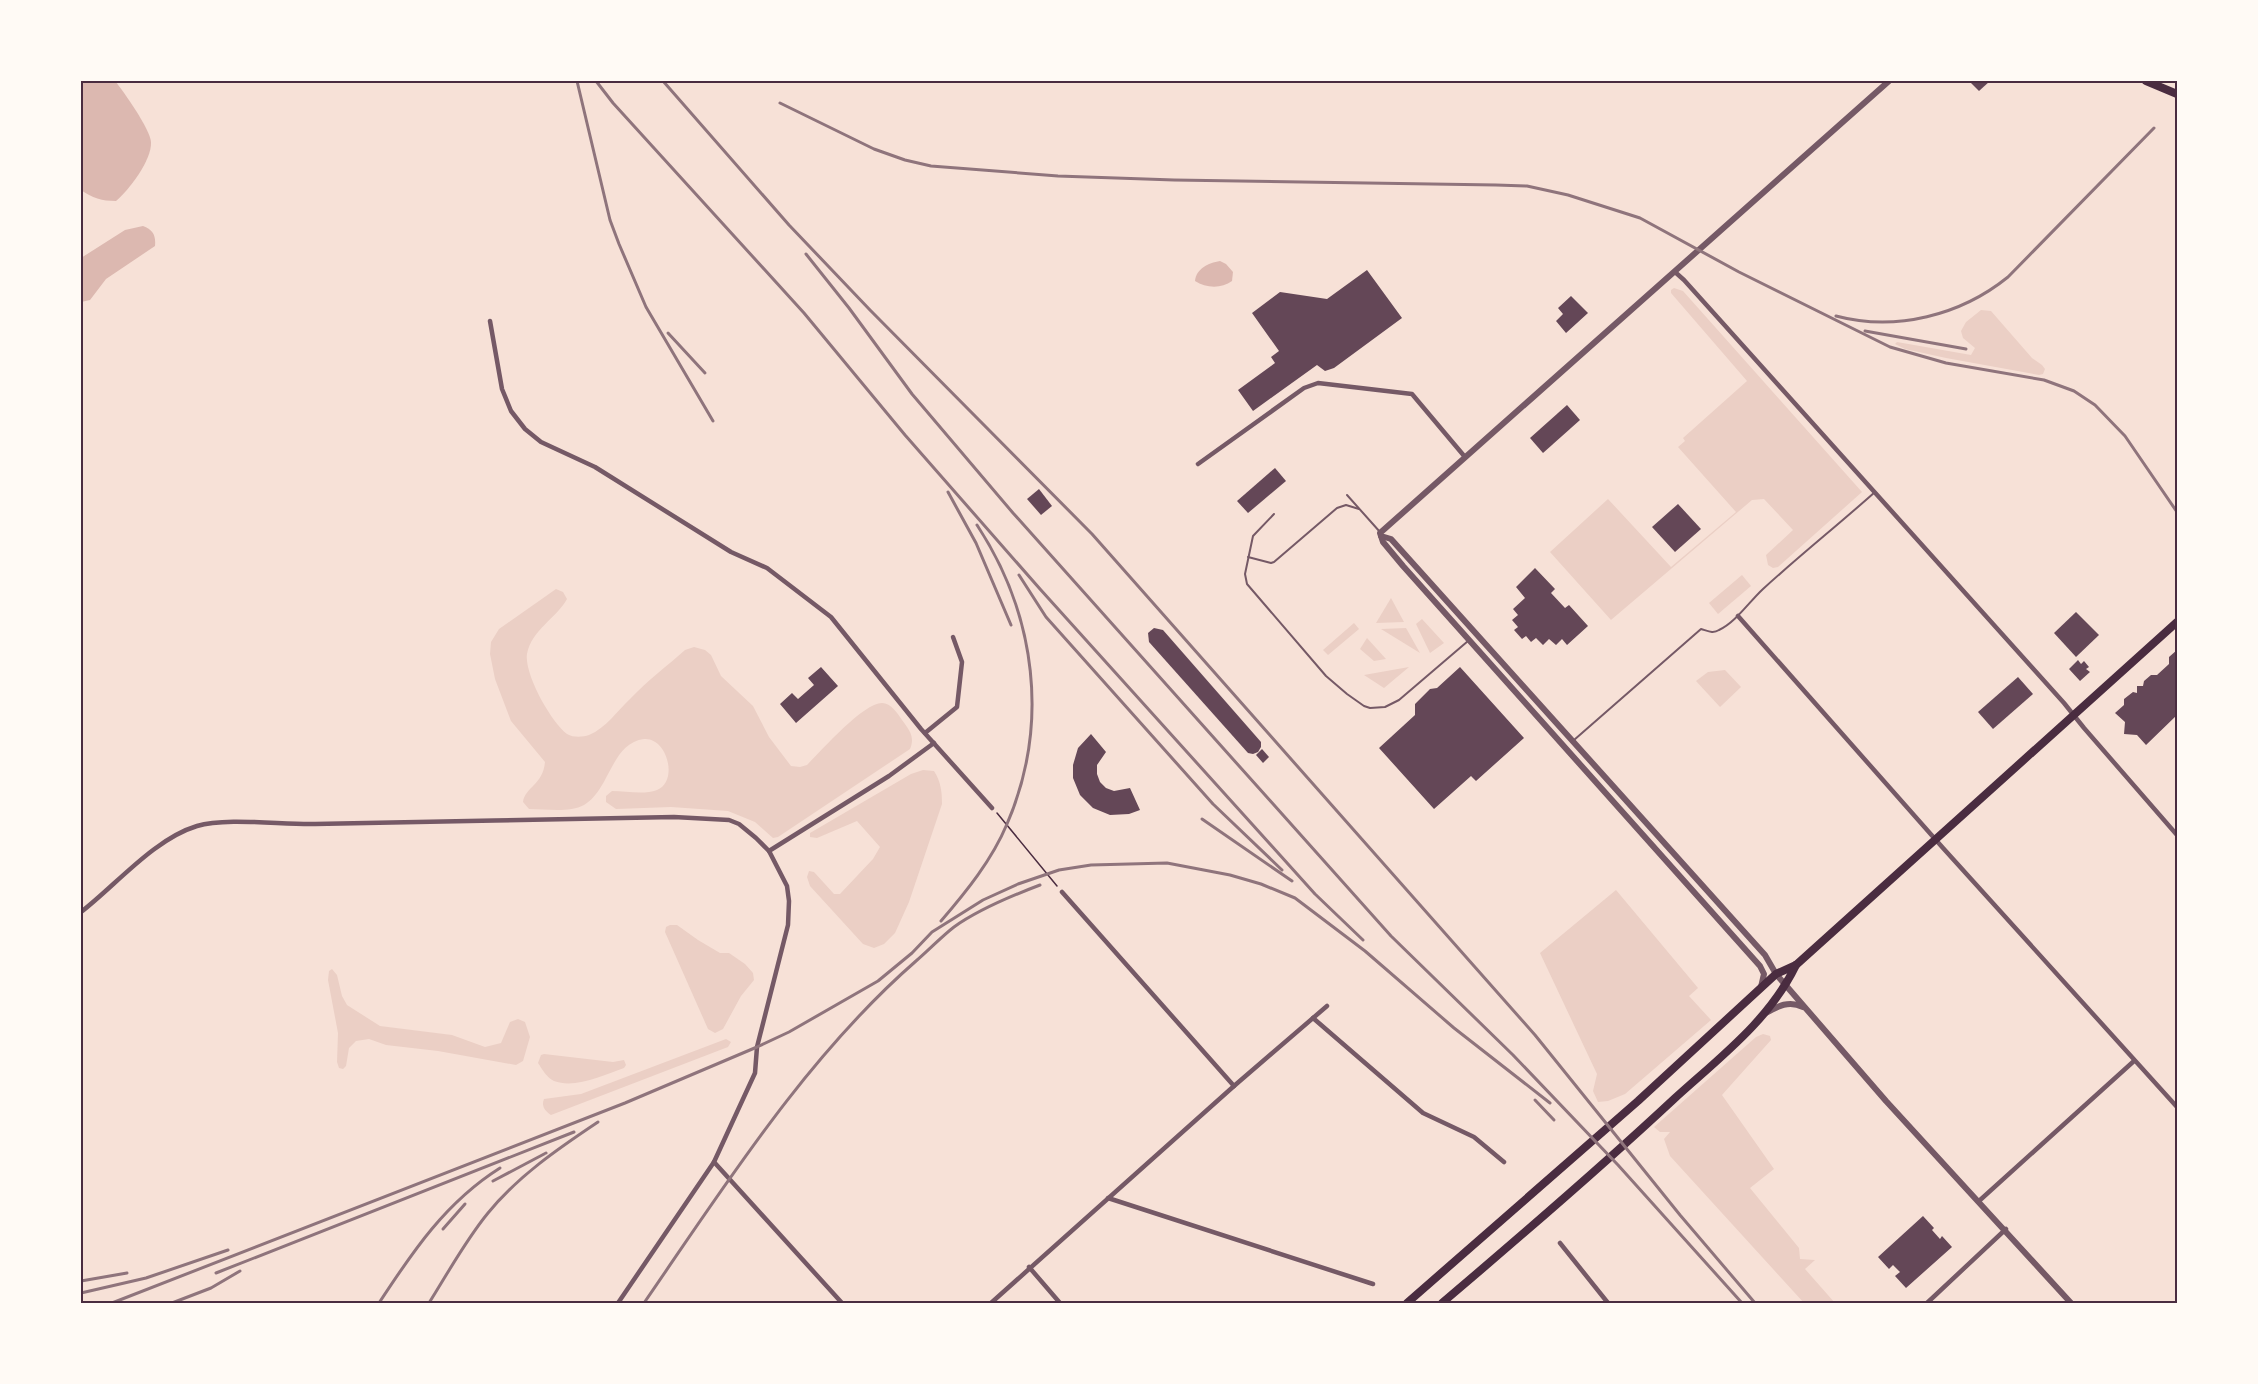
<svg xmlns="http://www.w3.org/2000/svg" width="2258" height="1384" viewBox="0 0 2258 1384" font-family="'Crimson Pro',serif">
<rect width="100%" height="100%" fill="#f7e1d7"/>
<g fill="#ebcfc5">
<path d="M1674,288L1683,291L1862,492L1778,567L1773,568L1768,565L1766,555L1793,530L1764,499L1752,500L1611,620L1550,552L1608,499L1671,567L1736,512L1678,447L1685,441L1683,438L1747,381L1671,293V290Z"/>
<path d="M1981,310L1991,311L2032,358L2042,365L2045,369L2043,374L2039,375L1946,358L1905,349L1895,344L1897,342L1971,355L1975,348L1963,338L1961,331L1966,322Z"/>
<path d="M1742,575L1751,586L1718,614L1709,603Z"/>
<path d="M556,589L563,592L567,599C556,619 532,629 527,654C524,674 551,722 567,734C574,738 583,737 589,735C606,728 617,711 630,699C647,681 667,666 685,650L694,647L705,650L711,655L721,676L753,706L769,737L791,766L800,767L807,765C821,751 863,703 882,703C891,703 898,714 902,720C910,731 915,737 910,749L778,837L773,838L755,822L728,811L671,807L616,809L606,802V796L612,791C626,791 644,795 657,790C679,781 667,737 644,739C611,743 610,790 584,805C570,813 545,809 529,809L523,802C525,787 543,785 545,762L511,721L495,679L490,654L491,642L499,629Z"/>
<path d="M1391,598L1404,622L1376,623Z"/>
<path d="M1422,619L1444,643L1430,653L1416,624Z"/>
<path d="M1354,623L1359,629L1328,655L1323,650Z"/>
<path d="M1406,628L1420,653L1381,629Z"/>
<path d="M1367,638L1386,659L1374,661L1360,649Z"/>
<path d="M1409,667L1384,688L1364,675Z"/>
<path d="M1725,670L1741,687L1720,707L1696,681L1708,672Z"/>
<path d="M923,770L934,771C941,782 942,792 942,804L909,902L895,933L884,944L874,948L863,944L810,886L807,877L809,871L814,872L834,894H840L873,859L880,847L857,821L817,838L810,837V833L911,774Z"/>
<path d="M1616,890L1698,988L1689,996L1711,1020L1625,1094L1608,1101L1598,1102L1593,1091L1597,1074L1540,953Z"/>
<path d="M670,925H677L698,940L720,953H729L745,964L753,973L754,980L741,996L723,1029L715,1033L708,1029L665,932L666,927Z"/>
<path d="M332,969L337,975L342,996L347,1005L380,1026L452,1035L485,1047L501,1043L510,1022L518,1019L525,1022L530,1037L523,1061L516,1065L438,1051L386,1045L369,1039L356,1041L349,1048L346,1066L343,1069L339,1068L337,1062L338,1033L328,980L329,971Z"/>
<path d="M1763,1034L1770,1036L1771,1040L1722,1095L1774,1169L1750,1188L1799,1248L1800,1259L1815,1260L1805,1269L1835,1303H1804L1670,1156L1664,1139L1670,1132H1660L1654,1127L1756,1037Z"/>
<path d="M726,1039L731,1042L728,1047L551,1115C545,1111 541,1106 544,1099L581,1094Z"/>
<path d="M544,1054L613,1062L624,1060L626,1065L624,1068C604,1075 575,1089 554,1081C547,1078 542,1069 538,1063L541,1055Z"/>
</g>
<g fill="#dcb8b0">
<path d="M81,81H115C124,92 150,129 151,142C152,160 129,190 116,201C102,201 92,198 81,190Z"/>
<path d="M143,226C153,230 156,235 155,246L106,279L90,300L81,302V258L125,230Z"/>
<path d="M1220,261L1226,264L1233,272L1232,281C1221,289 1206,288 1195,281C1196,269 1208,263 1220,261Z"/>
</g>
<g fill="#644757">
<path d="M1969,81H1990L1979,91Z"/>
<path d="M1367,270L1402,318L1334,368L1325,371L1317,365L1253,411L1238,390L1275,363L1271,357L1279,351L1252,313L1280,292L1327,299Z"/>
<path d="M1571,296L1588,313L1566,333L1556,321L1563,314L1558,308Z"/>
<path d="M1567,405L1580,420L1543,453L1530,438Z"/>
<path d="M1275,468L1286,481L1248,513L1237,501Z"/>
<path d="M1039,489L1052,506L1041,515L1027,499Z"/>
<path d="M1678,504L1701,529L1675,552L1652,527Z"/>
<path d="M1535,568L1555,589L1551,593L1565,608L1569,605L1588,626L1567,645L1562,639L1556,645L1549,639L1543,645L1536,638L1531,642L1526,636L1522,639L1514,630L1518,627L1512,620L1518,615L1513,609L1525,598L1516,587Z"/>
<path d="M2076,612L2099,635L2076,657L2054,633Z"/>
<path d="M1154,628L1163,630L1261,742V747L1258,752L1253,754L1248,753L1149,642L1148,633Z"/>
<path d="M2177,650V715L2146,745L2137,735L2124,734L2125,722L2115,713L2124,705V699L2133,692L2137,693V686H2143L2144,681L2151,675H2157L2169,664V657Z"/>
<path d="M2078,660L2081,664L2084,661L2089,667L2086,669L2090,672L2080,681L2069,669Z"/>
<path d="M821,667L838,686L796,723L780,704L792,693L798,699L814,685L808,678Z"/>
<path d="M1460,667L1524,738L1476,781L1471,776L1434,809L1379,748L1415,715V704L1430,689L1437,688Z"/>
<path d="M2018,677L2033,694L1993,729L1978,712Z"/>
<path d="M1091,734L1106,752L1097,765V774L1100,782L1106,788L1114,791L1130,788L1140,810L1129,814L1110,815L1093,808L1080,795L1073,778V765L1078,748Z"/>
<path d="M1262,749L1269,757L1263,763L1256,755Z"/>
<path d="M1923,1216L1934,1228L1932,1230L1940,1239L1942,1236L1952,1247L1906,1288L1895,1276L1900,1272L1893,1265L1889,1269L1878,1257Z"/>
</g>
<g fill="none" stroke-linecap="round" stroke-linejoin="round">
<path stroke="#4a2c40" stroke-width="1.5" d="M997,813L1057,886"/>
<g stroke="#755966" stroke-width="2">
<path d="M1347,495L1380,532"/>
<path d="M1274,514L1253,536L1245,574L1247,584L1326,676L1347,694L1364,706L1370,708L1385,707L1399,700L1468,641"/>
<path d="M1248,557L1271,563L1274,562L1337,508L1346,505L1359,509"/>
<path d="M1574,740L1701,629C1708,631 1713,634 1719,630C1735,623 1749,602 1763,589C1799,556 1838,525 1875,492"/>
</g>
<g stroke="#755966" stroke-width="4.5">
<path d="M1675,272L1684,280L2064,703L2084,728L2177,835"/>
<path d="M490,321L502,389L511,411L525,429L541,442L595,467L731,552L767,568L831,617L921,729L992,808"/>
<path d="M1198,464L1304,388L1318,383L1412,394L1465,457"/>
<path d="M1738,616L1943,848L2177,1107"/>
<path d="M925,733L957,707L962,662L953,637"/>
<path d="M769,851L889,776L934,743"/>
<path d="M1062,892L1234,1086"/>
<path d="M81,912C116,885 154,839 197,826C226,817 283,825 315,824C435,822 554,819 674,817L729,820L739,824L756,838L769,851L787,886L789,901L788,925L757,1047L755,1073L743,1099L714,1162L618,1303"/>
<path d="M1313,1018L1423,1113L1474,1137L1504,1162"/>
<path d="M714,1162L842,1303"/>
<path d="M1108,1198L1373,1284"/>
<path d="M1979,1201L2134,1061"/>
<path d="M1560,1243L1608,1303"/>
<path d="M1029,1267L1060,1303"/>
<path d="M991,1303L1234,1086L1327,1006"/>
<path d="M1927,1303L2006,1229"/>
</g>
<g stroke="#755966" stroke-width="6">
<path d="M1381,536L1391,539L1765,955L1776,974L1886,1101L2071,1303"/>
<path d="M1761,987L1764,974L1760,966L1403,566L1383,542L1380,533L1889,81"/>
<path d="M1766,1013C1778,1006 1789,1000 1803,1007"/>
</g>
<g stroke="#4a2c40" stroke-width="8">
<path d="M2146,81L2177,94"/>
<path d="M1407,1303L1638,1101L1776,974L1796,965L2177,622"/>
<path d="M1442,1303C1521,1236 1599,1169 1674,1099C1719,1058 1769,1021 1796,965"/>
</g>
<g stroke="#8f747c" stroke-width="3">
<path d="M577,81L610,220L619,244L646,307L713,421"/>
<path d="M596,81L613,103L804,313L905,435L1040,589L1315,894L1363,940"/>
<path d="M663,81L789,225L870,310L1092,534L1535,1035L1680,1215L1755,1303"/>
<path d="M780,103L874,149L905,160L931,166L1058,176L1174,180L1496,185L1527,186L1568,195L1640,218L1739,272L1890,347L1946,363L2044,380L2074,391L2095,405L2125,436L2177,512"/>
<path d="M806,254L849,308L912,394L1013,513L1391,936L1513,1055L1618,1165L1742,1303"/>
<path d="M1836,316C1896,332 1961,315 2008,277L2154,128"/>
<path d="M1865,331L1966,349"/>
<path d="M668,333L705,373"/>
<path d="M948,492L976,543L1011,625"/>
<path d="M1019,575L1046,617L1213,804L1282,870"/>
<path d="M1202,819L1292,881"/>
<path d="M941,921C966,892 992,860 1007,824C1050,724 1036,615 977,525"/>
<path d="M1535,1100L1554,1120"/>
<path d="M493,1181L546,1153"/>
<path d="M443,1229L465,1204"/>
<path d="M216,1273L574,1132"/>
<path d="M81,1281L127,1273"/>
<path d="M81,1293L146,1278L228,1250"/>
<path d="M112,1303L625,1103L757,1047L789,1032L878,981L912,953L932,932L983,900L1018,884L1059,870L1091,865L1167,863L1230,875L1261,884L1295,898L1365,951L1454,1028L1550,1103"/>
<path d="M172,1303L211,1288L240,1271"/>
<path d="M379,1303C413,1251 446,1202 500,1168"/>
<path d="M429,1303C448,1273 465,1241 488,1213C518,1176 559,1148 598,1122"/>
<path d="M644,1303C726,1184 807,1056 916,961C929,950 941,937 954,927C979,909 1011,896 1040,885"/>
</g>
</g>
<rect width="2258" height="1384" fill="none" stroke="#fffaf5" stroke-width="165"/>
<rect x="82" y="82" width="2094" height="1220" fill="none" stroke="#4a2c40" stroke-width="2"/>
</svg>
